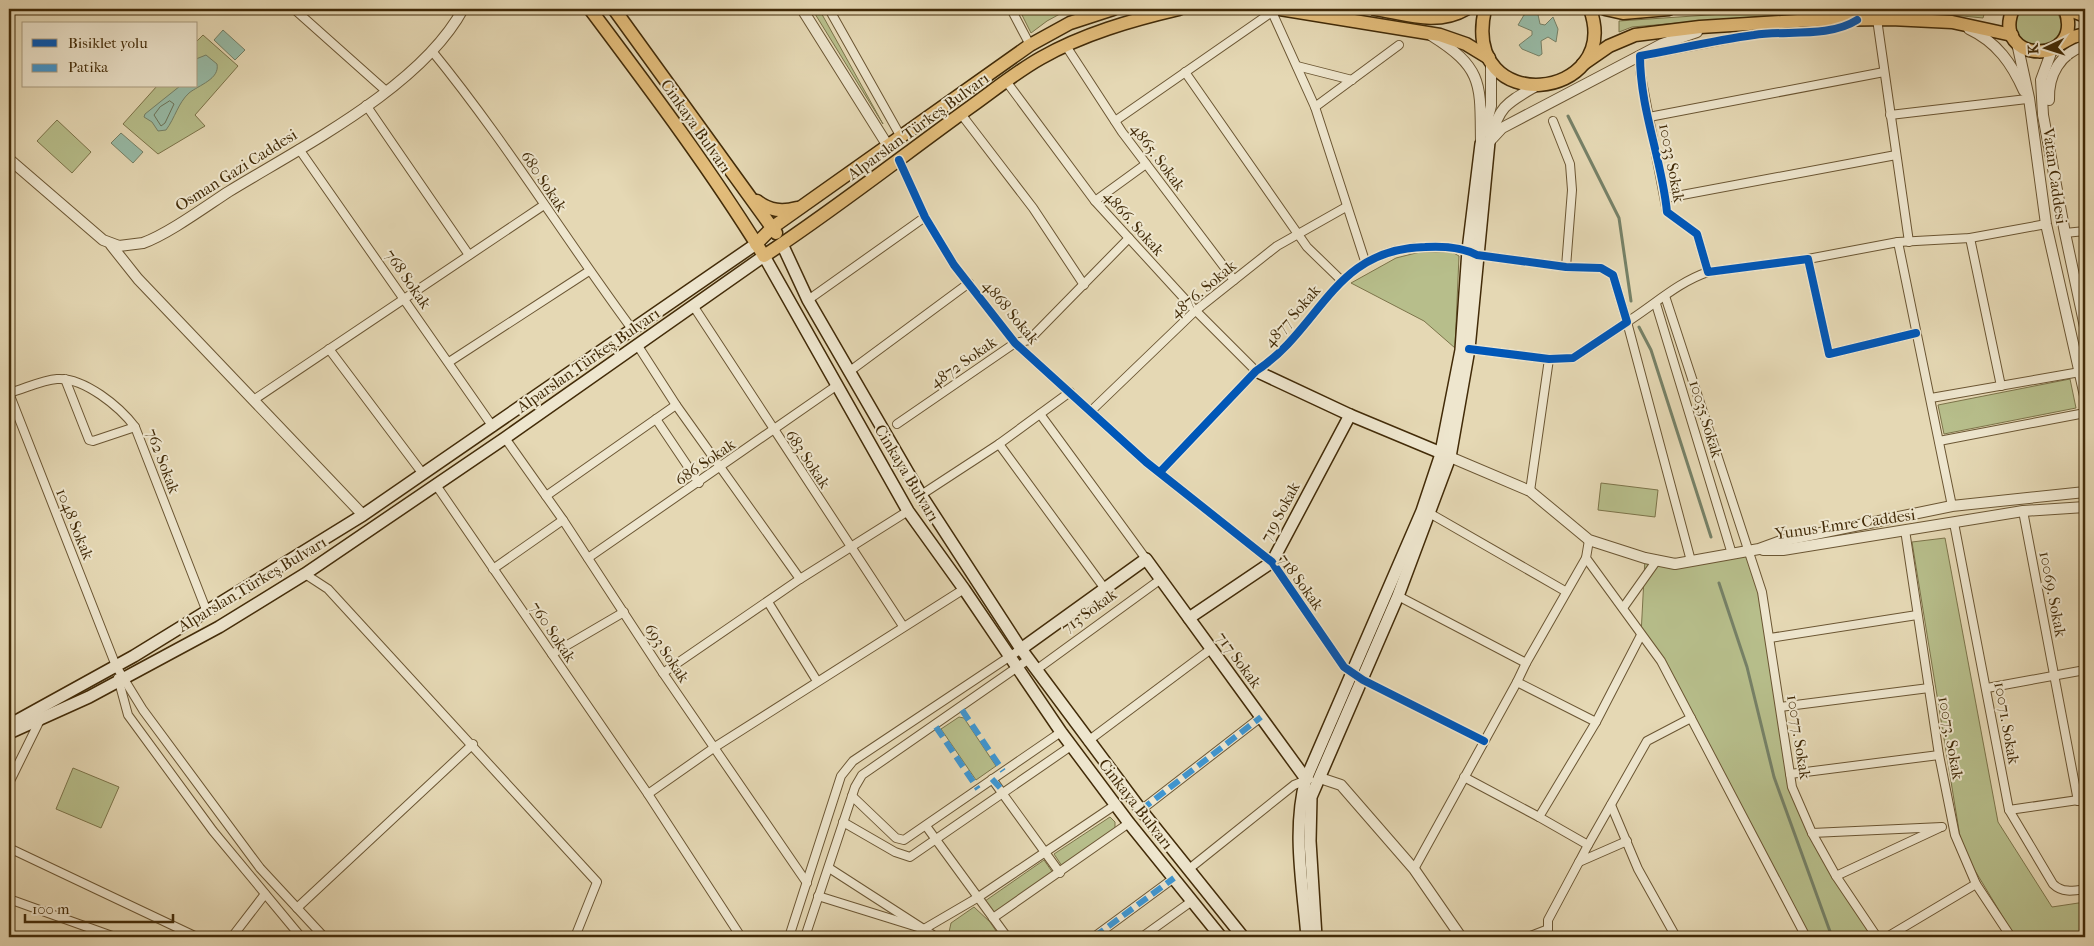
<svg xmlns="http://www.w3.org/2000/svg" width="2094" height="946" viewBox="0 0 2094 946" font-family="'IM FELL French Canon',serif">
<rect width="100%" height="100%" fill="#e5d8b4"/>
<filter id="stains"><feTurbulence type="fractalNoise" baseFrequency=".004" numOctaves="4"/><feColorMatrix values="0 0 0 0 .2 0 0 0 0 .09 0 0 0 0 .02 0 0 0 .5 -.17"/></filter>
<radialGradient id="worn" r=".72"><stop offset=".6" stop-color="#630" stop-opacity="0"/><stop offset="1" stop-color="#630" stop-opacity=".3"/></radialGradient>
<g fill="#b7be8b" stroke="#7c744a">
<path d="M812,9H819L883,124Z"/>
<path d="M1019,9H1069L1047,21L1031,33Z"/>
<path d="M1798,9H1969L1985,11L1983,18C1866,5 1749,17 1632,27L1619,32V21Z"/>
<path d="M2021,9H2055C2086,53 1993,59 2021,9Z"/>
<path d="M203,35L238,66L195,115L205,126L158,154L123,124L157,86H196V42Z"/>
<path d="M57,120L91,152L72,173L37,141Z"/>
<path d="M1420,252H1452L1459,256L1455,348L1424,321L1351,283L1396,258Z"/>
<path d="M2070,379L2076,408L1944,434L1938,405Z"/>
<path d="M1601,483L1658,490L1655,517L1598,510Z"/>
<path d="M1945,538L1998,822L2052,907L2085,902V937H2015L1962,849L1912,542Z"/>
<path d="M1748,551L1762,592L1792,787L1812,833L1877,937H1806L1661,661L1641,635L1645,558L1675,564Z"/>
<path d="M959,717L964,718L996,766L976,780L941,729Z"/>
<path d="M73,768L119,787L101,828L56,809Z"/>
<path d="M1110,817L1115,822V828L1062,866L1054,854Z"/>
<path d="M1044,860L1053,873L994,914L985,901Z"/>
<path d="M974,907L990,922L1000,937H948L951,923Z"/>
</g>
<g fill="#98bba7" stroke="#768167">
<path d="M1537,10L1540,24L1545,25L1553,17L1558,29L1556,42L1548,37L1541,41L1542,54L1539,56L1522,49L1519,45L1532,35V31L1518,25L1524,15Z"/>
<path d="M223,30L245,50L235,60L214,40Z"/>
<path d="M206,55L217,64C220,79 199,85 189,93C178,103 175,118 166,130L158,131L152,122L144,117L145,114L180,86H196V59Z"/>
<path d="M121,133L143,152L133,163L111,143Z"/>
</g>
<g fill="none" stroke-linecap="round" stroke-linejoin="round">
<path stroke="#6d7358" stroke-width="1" d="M170,101L174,104L165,123L161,126L154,115L160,107Z"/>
<g stroke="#768167" stroke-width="3">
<path d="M1568,116L1619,218L1631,301"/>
<path d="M1639,327L1651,350L1711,537"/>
<path d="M1719,583L1747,667L1774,777L1832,937"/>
</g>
<defs>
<g id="minor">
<path d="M294,9L386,91"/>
<path d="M829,9L901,137"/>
<path d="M1011,9L1030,45"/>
<path d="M1273,9L1272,12L1315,107L1365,261"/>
<path d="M1877,19L1909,242"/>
<path d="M1853,22L1830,29L1755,34L1640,56V71L1667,212L1697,234L1708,272L1808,259L1829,354L1916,333"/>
<path d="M1066,46L1122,132L1234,280"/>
<path d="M432,51C504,139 564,237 632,329"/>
<path d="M1297,66L1352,80"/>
<path d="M1185,72L1307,247L1341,280"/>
<path d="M1006,81L1095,201L1193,308L1256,371"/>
<path d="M366,105L469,255"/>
<path d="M1315,107L1399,45"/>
<path d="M961,114L1033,208L1084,285"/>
<path d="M1890,115L2027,99"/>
<path d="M1649,117L1884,72"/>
<path d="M1115,121L1272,12"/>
<path d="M1553,121L1570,164L1572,190L1566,267"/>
<path d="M299,149L493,427"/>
<path d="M899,160L925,217L954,265L1015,343L1146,462L1272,562L1344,667L1363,680L1484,741"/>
<path d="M1666,198L1896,155"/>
<path d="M1095,201L1146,164"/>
<path d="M2065,233L2085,231"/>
<path d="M1970,238L2001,386"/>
<path d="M1898,242L1952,506"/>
<path d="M1808,259L1898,242L1970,238L2046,224"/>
<path d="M1665,296L1762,592L1792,787L1812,833L1836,876L1877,937"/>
<path d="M808,300L925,217"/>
<path d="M1656,304L1732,554"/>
<path d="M694,307L903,626"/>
<path d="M638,346L676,405L800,579"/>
<path d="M329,349L423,474"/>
<path d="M449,362L589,271"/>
<path d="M850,371L969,283"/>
<path d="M65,379L89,440L93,441L135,427"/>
<path d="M9,393L116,666L143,710L260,868L324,937"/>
<path d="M9,393C24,389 42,380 57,379C84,377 120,407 135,427L207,612"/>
<path d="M1931,398L2080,372"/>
<path d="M255,399L544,205"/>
<path d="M1091,411L1195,311L1277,246L1346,207"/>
<path d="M1040,414L1146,559"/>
<path d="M656,419L699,483"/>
<path d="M897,424L1015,343L1029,340L1129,238"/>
<path d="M505,438L563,520L663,673L807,883"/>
<path d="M1939,441L2085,413"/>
<path d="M999,444L1105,589"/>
<path d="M1160,472L1256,371C1322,328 1332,249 1425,247C1442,246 1462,247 1477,255L1566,267L1601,268L1613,275L1627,322L1573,358L1549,359L1469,349"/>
<path d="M436,485L648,794L741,937"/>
<path d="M1530,491L1549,359"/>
<path d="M921,495L999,444L1070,392"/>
<path d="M546,496L676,405"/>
<path d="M2023,511L2078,801"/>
<path d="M1431,514L1565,591"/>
<path d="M1954,523L2009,810L2053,884C2062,893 2073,891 2085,889"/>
<path d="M1905,530L1939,755L1955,835L1976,884L2011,937"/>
<path d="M1589,540L1586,558L1661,661L1806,937"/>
<path d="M588,558L836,386"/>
<path d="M1691,561L1627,322C1654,305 1678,282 1708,272"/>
<path d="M493,569L563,520"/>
<path d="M305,574L328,589L597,882L575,937"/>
<path d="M1398,596L1526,663L1517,682L1596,722"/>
<path d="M768,602L817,681"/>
<path d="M1623,608L1657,560"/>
<path d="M1770,638L1917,615"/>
<path d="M552,654L624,612"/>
<path d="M1526,663L1586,558"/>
<path d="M1036,670L1161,579"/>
<path d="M663,673L800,579L908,511"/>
<path d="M118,678L128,715L213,831L301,937"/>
<path d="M1987,688L2085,670"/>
<path d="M1780,707L1929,688"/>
<path d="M9,714L12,724"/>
<path d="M1088,741L1211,649"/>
<path d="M1790,774L1939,755"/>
<path d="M1464,777L1539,817"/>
<path d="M992,779L1060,873"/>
<path d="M9,783L40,720"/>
<path d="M648,794L715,747L964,589"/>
<path d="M852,796L896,838L904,840L1061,732"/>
<path d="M1611,805L1638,869L1676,937"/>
<path d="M1141,810L1261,717"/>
<path d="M2009,810L2085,799"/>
<path d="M843,822L895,852L910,857L1071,746"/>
<path d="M926,826L1007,937"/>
<path d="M1812,833L1942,827"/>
<path d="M1627,841L1579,862L1588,845L1539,817L1596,722L1641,635"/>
<path d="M1588,845L1647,741L1691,718"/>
<path d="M9,848L197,937"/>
<path d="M829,868L936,937"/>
<path d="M1189,869L1294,785L1309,779"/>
<path d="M1414,869L1517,682"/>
<path d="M1836,876L1939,828"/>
<path d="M818,896L924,929L977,898L1115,805"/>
<path d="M9,899L115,937"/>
<path d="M297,908L473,744"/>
<path d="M993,918L1129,823"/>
<path d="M232,937L265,894"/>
<path d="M789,937L841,776L853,761L1021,649"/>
<path d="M805,937L855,787L862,775L1029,659"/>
<path d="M1094,937L1174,878"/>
<path d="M1142,937L1192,901"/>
<path d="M1528,937L1546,930"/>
<path d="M1548,937V920L1579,862"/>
<path d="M1887,937L1976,884"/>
</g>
<g id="tertiary">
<path d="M802,9L888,146"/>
<path d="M1969,29C1997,42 2012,64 2024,91"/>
<path d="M1432,36C1485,69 1480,86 1481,144"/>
<path d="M2017,43L2029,98L2046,224L2085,396"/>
<path d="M2052,50L2041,80L2043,115L2065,233L2085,327"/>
<path d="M2049,100C2048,75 2060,53 2085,46"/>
<path d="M1484,132L1491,106V62"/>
<path d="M1490,139C1500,105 1507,103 1536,86"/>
<path d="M1489,142L1502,128L1662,44L1697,32"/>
<path d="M9,159L103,240L119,246L143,243C168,234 205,207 228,192C303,146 421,87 463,9"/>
<path d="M111,245L138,279L363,515"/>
<path d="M1450,457L1530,491L1589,540L1645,558L1675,564L1759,549L1781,541L1952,506L2085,492"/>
<path d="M1763,550H1783L2023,511L2085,507"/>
<path d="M1320,778L1341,785L1414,869L1461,937"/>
</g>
<g id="secondary">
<path d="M782,244L808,300L921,495L1021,649L1141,810L1243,937"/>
<path d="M1256,371L1350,415L1446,455"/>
<path d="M1189,618L1272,562L1350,415"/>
<path d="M1021,649L1146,559L1306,779"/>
<path d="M9,725L134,656L363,515L756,244"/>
<path d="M9,733L89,697L219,627L305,574L505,438L764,256L908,511L964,589L1061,732L1129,823L1221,937"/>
<path d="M1307,937C1303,886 1292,830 1306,779L1422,511L1440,457L1461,350L1468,250L1481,144"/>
<path d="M1316,937L1310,841L1311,797L1398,596L1450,457L1469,349L1489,142"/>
</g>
<g id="primary">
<path d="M590,9C650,89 711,170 764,256C834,210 901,157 969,108C993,91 1016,72 1041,58C1083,34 1132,20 1179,9"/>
<path d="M614,9L776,233"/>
<path d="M1280,9L1440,35L1466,44L1489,58"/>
<path d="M1375,9C1406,14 1437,26 1466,9"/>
<path d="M1485,9C1460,119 1623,101 1590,9"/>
<path d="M1605,9L1623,13L1669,9"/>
<path d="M2013,9C1990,64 2086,67 2065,9"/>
<path d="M2067,9L2085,16"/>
<path d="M2060,44L2073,37L2085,34"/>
<path d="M1583,64L1609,46L1635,35L1700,27L1813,20L1891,19L1952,22L2012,35"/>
<path d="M757,201C770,211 782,212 797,208"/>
<path d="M756,244L773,227L1030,45L1070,23L1113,9"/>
</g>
</defs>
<use href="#minor" stroke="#6b5633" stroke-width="10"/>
<use href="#tertiary" stroke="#6b5633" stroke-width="12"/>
<use href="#secondary" stroke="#422b08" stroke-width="14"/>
<use href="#primary" stroke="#422b08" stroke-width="15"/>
<use href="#minor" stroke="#eee6ce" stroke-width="8"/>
<use href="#tertiary" stroke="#eee6ce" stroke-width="10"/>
<use href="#secondary" stroke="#eee6ce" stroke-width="11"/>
<use href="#primary" stroke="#e2bc7a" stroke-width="12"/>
<g stroke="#3f96d1" stroke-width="6" stroke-dasharray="12 6" stroke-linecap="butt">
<path d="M962,710L1003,771"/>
<path d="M936,727L978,789"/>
<path d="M992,779L1004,792"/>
<path d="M1141,810L1261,717"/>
<path d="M1094,937L1174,878"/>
</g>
<defs>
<g id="cycleway">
<path d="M1857,20C1829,38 1786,30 1754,35C1716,40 1678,49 1640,56C1640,109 1662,160 1667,212L1697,234L1708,272L1808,259L1829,354L1916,333"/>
<path d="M899,160L925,217L954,265L1015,343L1146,462L1272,562L1344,667L1363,680L1484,741"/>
<path d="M1160,472L1256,371C1322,328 1332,249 1425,247C1442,246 1462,247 1477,255L1566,267L1601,268L1613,275L1627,322L1573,358L1549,359L1469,349"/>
</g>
</defs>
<use href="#cycleway" stroke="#eee6ce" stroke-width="11"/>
<use href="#cycleway" stroke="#0057b8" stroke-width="8"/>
</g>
<g text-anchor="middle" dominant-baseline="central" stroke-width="4" stroke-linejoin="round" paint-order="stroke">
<g font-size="16" fill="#422b08" stroke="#eee6ce">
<text transform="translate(696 126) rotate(55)">Cinkaya Bulvarı</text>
<text transform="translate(918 126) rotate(-36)">Alparslan Türkeş Bulvarı</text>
<text transform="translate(1158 157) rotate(53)">4865. Sokak</text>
<text transform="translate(1672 163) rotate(79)">10033 Sokak</text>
<text transform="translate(236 170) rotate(-32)">Osman Gazi Caddesi</text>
<text transform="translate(2055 176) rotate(82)">Vatan Caddesi</text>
<text transform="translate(544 181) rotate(56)">680 Sokak</text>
<text transform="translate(1134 223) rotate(48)">4866. Sokak</text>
<text transform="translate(408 279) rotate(55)">768 Sokak</text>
<text transform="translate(1203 289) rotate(-40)">4876. Sokak</text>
<text transform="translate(1011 312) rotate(50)">4868 Sokak</text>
<text transform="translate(1292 316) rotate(-49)">4877 Sokak</text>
<text transform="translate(588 360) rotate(-35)">Alparslan Türkeş Bulvarı</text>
<text transform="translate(963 362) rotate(-35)">4872 Sokak</text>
<text transform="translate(1706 419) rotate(73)">10035 Sokak</text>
<text transform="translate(808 459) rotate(56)">683 Sokak</text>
<text transform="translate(163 461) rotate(69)">762 Sokak</text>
<text transform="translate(705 462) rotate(-35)">686 Sokak</text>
<text transform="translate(907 473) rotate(59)">Cinkaya Bulvarı</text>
<text transform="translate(1280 512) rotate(-62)">719 Sokak</text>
<text transform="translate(75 524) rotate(68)">1048 Sokak</text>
<text transform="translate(1845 524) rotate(-8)">Yunus Emre Caddesi</text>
<text transform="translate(1301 582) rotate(54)">718 Sokak</text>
<text transform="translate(252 584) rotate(-31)">Alparslan Türkeş Bulvarı</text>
<text transform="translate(2053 594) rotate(79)">10069. Sokak</text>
<text transform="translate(1089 611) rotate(-36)">713 Sokak</text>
<text transform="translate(553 632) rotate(56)">760 Sokak</text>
<text transform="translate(667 653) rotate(56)">693 Sokak</text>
<text transform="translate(1239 660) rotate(54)">717 Sokak</text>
<text transform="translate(2007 723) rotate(80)">10071. Sokak</text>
<text transform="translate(1799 737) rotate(81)">10077. Sokak</text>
<text transform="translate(1951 738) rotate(80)">10073. Sokak</text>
<text transform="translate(1136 804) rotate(52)">Cinkaya Bulvarı</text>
</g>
</g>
<rect width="2094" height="946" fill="none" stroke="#e5d8b4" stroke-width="30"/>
<rect x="10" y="10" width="2074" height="926" fill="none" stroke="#422b08" stroke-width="2.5"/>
<rect x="15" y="15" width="2064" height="916" fill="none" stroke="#422b08"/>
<rect x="22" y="22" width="175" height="65" fill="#eee6ce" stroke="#a99b7f"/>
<rect x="32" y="39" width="25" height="8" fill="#0057b8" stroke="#a99b7f"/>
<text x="68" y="48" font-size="15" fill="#422b08">Bisiklet yolu</text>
<rect x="32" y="64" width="25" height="8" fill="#3f96d1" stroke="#a99b7f"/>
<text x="68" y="72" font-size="15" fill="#422b08">Patika</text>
<g transform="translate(2046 48) rotate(266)" stroke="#eee6ce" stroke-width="4" paint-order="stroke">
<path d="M0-4L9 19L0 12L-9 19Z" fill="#422b08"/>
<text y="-8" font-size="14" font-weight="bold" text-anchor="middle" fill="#422b08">K</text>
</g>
<path d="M25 914v8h148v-8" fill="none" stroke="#422b08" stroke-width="2.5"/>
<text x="32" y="914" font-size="15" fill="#422b08" stroke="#eee6ce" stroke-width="4" paint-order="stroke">100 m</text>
<rect width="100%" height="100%" filter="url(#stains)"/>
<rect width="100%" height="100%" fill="url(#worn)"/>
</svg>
